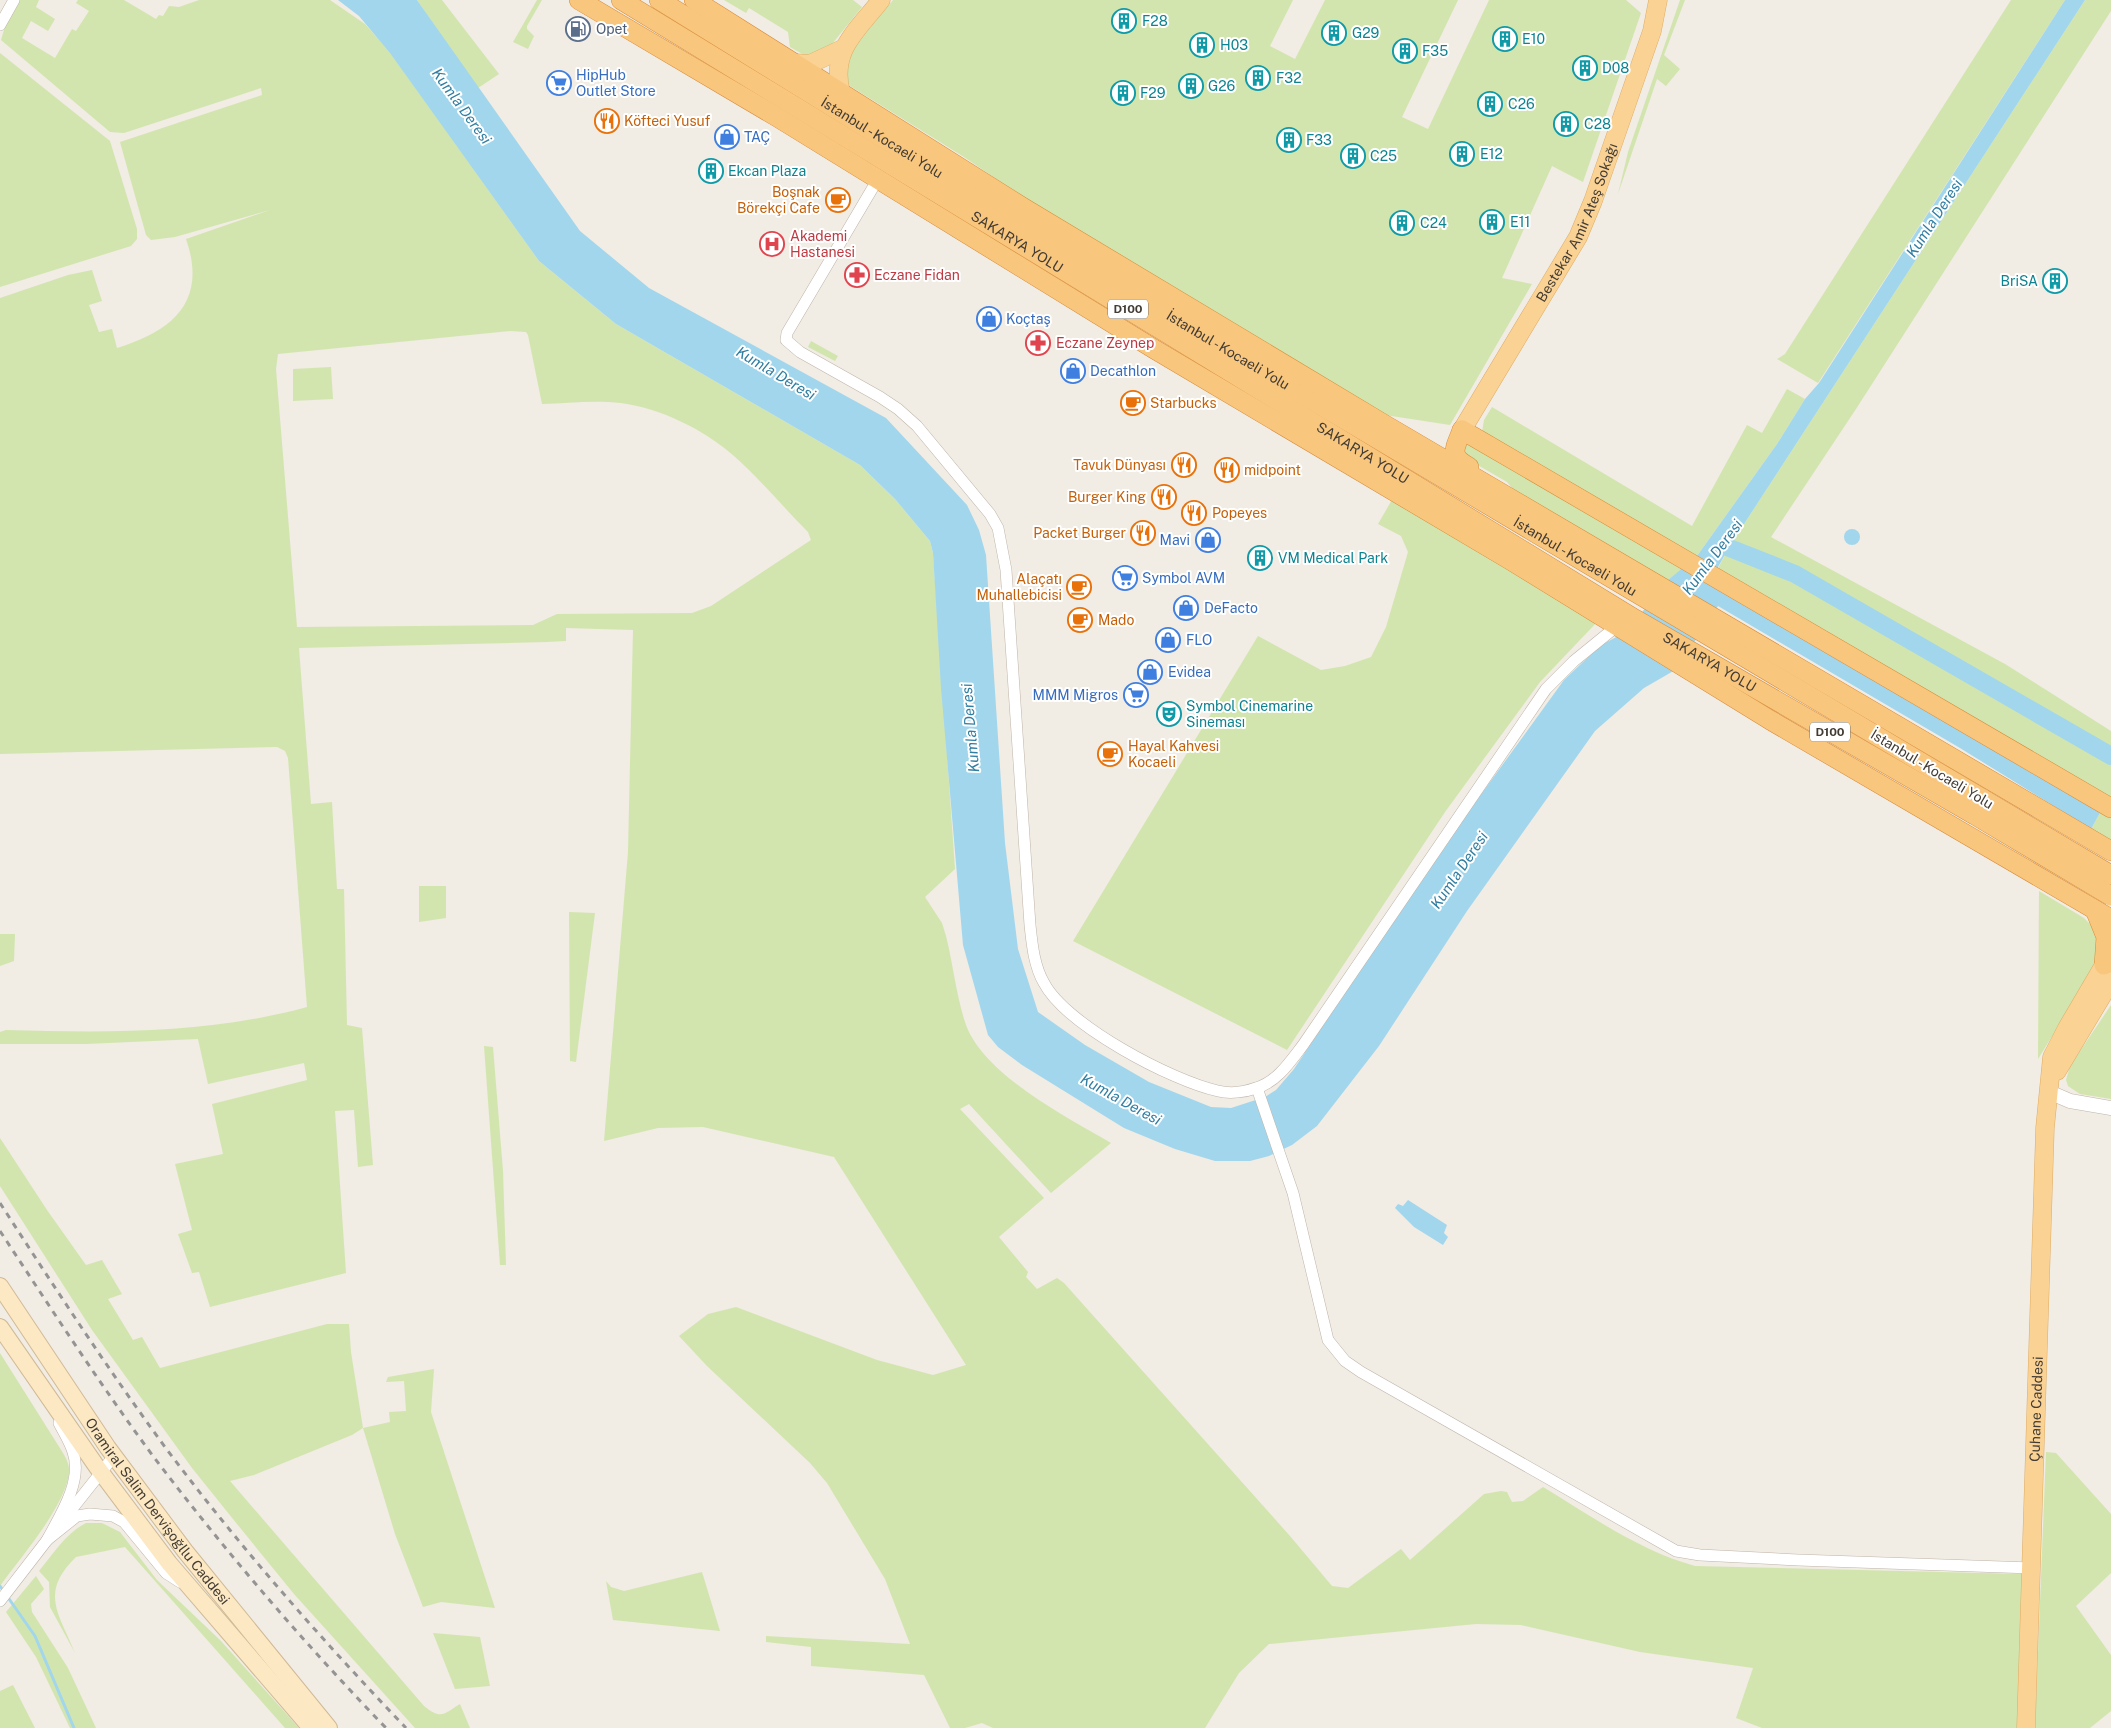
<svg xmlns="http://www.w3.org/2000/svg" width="2111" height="1728" viewBox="0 0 2111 1728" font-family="'Public Sans',sans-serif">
<rect width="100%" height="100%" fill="#f1ece4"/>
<g fill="#d2e5ae" fill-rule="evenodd">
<path d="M19,0H39L36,7L55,19L48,31L31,21L22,38L55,58L72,29L76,31L89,11L76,3L78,0H124L156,19L159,15L163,16L169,6L179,7L199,0H330L365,24L390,52L539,261L616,324L860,465L895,499L930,541L933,553L955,869L925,897L942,923L946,936C953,964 956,994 965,1022C981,1073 1066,1117 1111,1143L1051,1193L969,1104L960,1109L1044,1198L999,1237L1028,1272L1026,1277L1037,1289L1057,1278L1064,1283L1290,1536L1332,1586L1348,1588L1401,1549L1410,1560L1484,1494L1501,1491L1507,1492L1512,1502L1523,1501L1543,1487C1591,1516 1640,1551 1695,1566L2023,1574L2017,1728H1762L1736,1718L1753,1668L1640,1652L1521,1625L1476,1624L1301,1641L1269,1644L1239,1673L1205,1728H993L982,1723L965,1728H950L924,1675L811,1666V1647L766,1642V1636L910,1644L885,1579L827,1483L810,1463L707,1366L679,1336L708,1314L736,1307L877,1360L933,1375L966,1365L834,1157L703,1127L658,1128L604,1141L628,852L633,630L566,628V641L547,642L299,648L311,804L332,802L337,889H344L347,1025L362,1028L373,1165L358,1167L354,1110L335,1111L346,1273L210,1307L199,1272L192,1273L178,1234L192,1230L175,1164L223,1154L212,1104L307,1080L304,1063L208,1084L198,1039L86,1044H0V1032L6,1030C108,1033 209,1034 307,1007L288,758L285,751L277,747L0,754V298L68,275L92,270L102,301L89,305L99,332L112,329L117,348C172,331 208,302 186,239L270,210L175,237L151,240L146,235L120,142L262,95L261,88L124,133L110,132L1,40L6,23ZM510,331L526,332L528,335L542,404C568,403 595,400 621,403C660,408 705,430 734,456C760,479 783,507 808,532L811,540L711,606L692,613L557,614L533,625L297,627L276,369L278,354Z"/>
<path d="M417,0H442L499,74L478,88Z"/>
<path d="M537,0H542L527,26V29L534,36L528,49L513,42Z"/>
<path d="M724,0H853L862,7L828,49L814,58L804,55L790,47L788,32L749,8L746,13Z"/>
<path d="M893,0H1293L1270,46L1295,59L1325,0H1458L1402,117L1428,129L1489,0H1626L1641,13L1583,182L1552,166L1502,278L1532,284L1450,425L1385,415L1030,202L964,157L850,86C846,82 843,79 843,73C842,58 883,13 893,0Z"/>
<path d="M1680,0H1685L1664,55L1680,69L1666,86L1657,79L1618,194L1628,152Z"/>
<path d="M2011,0H2065L1818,383L1777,359L1785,354Z"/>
<path d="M2085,0H2111V11L1856,409L1771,537L2005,664L2111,731V800L1718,568L1731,544Z"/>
<path d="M0,53L110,141L137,229V239L131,246L0,287Z"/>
<path d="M811,341L838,356L835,361L808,347Z"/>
<path d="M331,367L333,399L293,401V369Z"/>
<path d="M1787,389L1805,399L1777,444L1697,556L1482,432L1484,420L1492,407L1692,526L1747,425L1762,433Z"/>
<path d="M1468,445L1479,447L1687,565L1668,580L1516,493L1507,482L1462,456L1465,446Z"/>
<path d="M1393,498L1598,621L1540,682L1445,812L1287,1050L1073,941L1258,636L1321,670L1345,666L1371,657L1386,627L1408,552L1401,536L1378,524Z"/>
<path d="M2101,811L2111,817V840L2091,829Z"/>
<path d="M419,886H446V918L419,922Z"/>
<path d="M2039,891L2084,918L2091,925L2100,945L2096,965L2038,1059Z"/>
<path d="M569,912L595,913L576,1062L570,1061Z"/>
<path d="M0,934H15L14,961L0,966Z"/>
<path d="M2111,1005V1099L2080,1094L2068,1086L2066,1080L2070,1066Z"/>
<path d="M484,1046L493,1047L503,1171L506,1265H500Z"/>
<path d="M0,1138L47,1210L86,1265L102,1260L122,1294L108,1299L133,1340L142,1337L160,1368L327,1324H349L351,1352L363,1428L390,1422L389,1412L406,1411L404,1381L386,1382L388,1377L434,1369L431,1412L495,1608L441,1602L423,1607L395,1534L363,1428L352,1435L254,1475L230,1481L424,1706C441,1720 444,1714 460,1704L470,1728H415L294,1594L237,1524L192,1468L92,1330L0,1186Z"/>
<path d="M0,1353L63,1453C67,1460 70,1466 69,1474C64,1508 20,1558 0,1586Z"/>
<path d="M2046,1452L2056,1453L2111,1514V1573L2076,1606L2111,1655V1711L2090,1728H2035Z"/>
<path d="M86,1523H102L120,1532L157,1580L221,1641L299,1728H285L125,1547L76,1557C39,1593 59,1613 75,1653L50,1607L49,1582L39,1571C53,1554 66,1533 86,1523Z"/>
<path d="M702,1572L720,1631L613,1620L606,1581L611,1587L624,1591Z"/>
<path d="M36,1576L44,1589L31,1604L32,1612L68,1668L96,1728H70L36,1657L6,1612Z"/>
<path d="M433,1633L480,1637L490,1686L455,1689Z"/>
<path d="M13,1685L35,1728H0V1691Z"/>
</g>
<g fill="#a2d6ed">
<path d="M338,0H417L580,231L649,288L886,418L967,505L979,530L986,555L1005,843L1018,949L1038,1012L1085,1045L1149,1082L1211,1107L1231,1108L1265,1097L1276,1090L1294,1069L1432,862L1564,680L1601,645L1626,632L1668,580L1697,556L1777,444L1805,399L1819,383L2065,0H2085L1731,544L1709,583L2101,811L2091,829L1960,748L1718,606L1689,650L1682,666L1644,688L1595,731L1467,911L1379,1046L1317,1126L1292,1145L1269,1156L1250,1161H1215L1175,1149L1124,1128L1022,1065L998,1047L988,1035L963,945L941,688L933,553L930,541L895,499L860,465L616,324L539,261L390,53L359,16Z"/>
<circle cx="1852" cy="537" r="8"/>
<path d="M1408,1200L1447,1225L1444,1233L1448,1237L1443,1245L1414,1227L1395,1208L1398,1204L1403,1206Z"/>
</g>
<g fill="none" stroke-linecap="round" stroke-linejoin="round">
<path stroke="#a2d6ed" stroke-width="3" d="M0,1586L35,1636L74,1728"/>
<path stroke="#a2d6ed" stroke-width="18" d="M1722,545L1795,574L2111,756"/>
<defs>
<g id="minor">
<path d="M0,25L14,0"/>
<path d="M878,179L787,333L786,340L800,352L880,397L898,409L917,426L990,514L998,528L1006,570L1030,925C1032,944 1034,966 1044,983C1066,1025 1172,1081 1218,1091C1230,1094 1245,1092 1256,1088C1277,1082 1290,1062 1303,1045L1546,689L1574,661L1617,626"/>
<path d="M1257,1088L1293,1193L1328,1340L1345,1361L1361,1372L1676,1551L1700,1555L1798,1560L2032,1568"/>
<path d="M59,1423C64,1433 70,1442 73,1452C83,1481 60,1516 47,1540L77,1516L90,1514L113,1516L124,1522L166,1573L180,1582"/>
<path d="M64,1519L114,1456"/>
<path d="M0,1601L51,1535"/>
</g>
<path id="tertiary" d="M2049,1092L2070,1101L2111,1108"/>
<g id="secondary">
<path id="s1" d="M0,1286L108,1448L185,1551L329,1728"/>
<path d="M0,1327L97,1467L169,1563L311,1728"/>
</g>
<g id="primary">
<path d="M795,63L810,64L842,49"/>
<path d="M841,93C830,50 857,31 881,0"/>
<path id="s2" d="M1462,430L1578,237L1593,201L1652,31L1658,0"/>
<path d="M2057,1071L2111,981"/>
<path id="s3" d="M2026,1728L2045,1128L2052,1057L2067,1028L2104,965L2109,951"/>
</g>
<g id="trunk">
<path d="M579,0L777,117L1154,349L1510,560L1770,720L2111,919"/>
<path id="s4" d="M621,0L1635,619L1973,814"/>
<path id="s5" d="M659,0L1184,324L1983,799"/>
<path d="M694,0L1024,208L1382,423L2111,851"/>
<path d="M1462,430L2111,808"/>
<path d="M1462,430C1455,449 1448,455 1469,467"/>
<path d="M2095,910L2106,937L2104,965"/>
</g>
</defs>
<use href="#minor" stroke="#bfb5aa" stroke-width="12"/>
<use href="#tertiary" stroke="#bfb5aa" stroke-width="15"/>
<use href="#secondary" stroke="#d0ba96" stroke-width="18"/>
<use href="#primary" stroke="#dead65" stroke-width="19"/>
<use href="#trunk" stroke="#d78c39" stroke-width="20"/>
<use href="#minor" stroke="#fff" stroke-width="11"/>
<use href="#tertiary" stroke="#fff" stroke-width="14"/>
<use href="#secondary" stroke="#fce8c3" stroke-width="16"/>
<use href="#primary" stroke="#fad294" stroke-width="18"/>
<use href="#trunk" stroke="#f9c67e" stroke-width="19"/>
<g stroke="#949494" stroke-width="3" stroke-dasharray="6 6" stroke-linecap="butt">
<path d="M0,1203C53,1285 107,1368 165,1447C239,1546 321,1639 406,1728"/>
<path d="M0,1231C50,1307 99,1383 153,1456C225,1551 303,1642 386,1728"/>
</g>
<defs>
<g id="trunk-bridge">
<path d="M1983,799L2111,875"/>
<path d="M1973,814L2111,896"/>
</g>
</defs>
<use href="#trunk-bridge" stroke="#d78c39" stroke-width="20" stroke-linecap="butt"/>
<use href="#trunk-bridge" stroke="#f9c67e" stroke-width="19"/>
</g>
<defs>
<symbol id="building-ring" viewBox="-11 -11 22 22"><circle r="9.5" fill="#fff" stroke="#0f9aa8" stroke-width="1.5"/><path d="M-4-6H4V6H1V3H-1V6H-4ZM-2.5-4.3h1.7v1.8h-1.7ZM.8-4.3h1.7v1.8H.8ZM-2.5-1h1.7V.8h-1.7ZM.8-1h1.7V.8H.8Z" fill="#0f9aa8"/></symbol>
<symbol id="fuel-ring" viewBox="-11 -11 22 22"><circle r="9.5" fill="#fff" stroke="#5c6f8a" stroke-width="1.5"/><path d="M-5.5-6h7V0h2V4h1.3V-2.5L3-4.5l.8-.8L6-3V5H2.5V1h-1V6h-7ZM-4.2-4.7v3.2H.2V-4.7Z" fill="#5c6f8a"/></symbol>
<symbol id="supermarket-ring" viewBox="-11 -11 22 22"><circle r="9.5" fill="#fff" stroke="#3f7fe0" stroke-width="1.5"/><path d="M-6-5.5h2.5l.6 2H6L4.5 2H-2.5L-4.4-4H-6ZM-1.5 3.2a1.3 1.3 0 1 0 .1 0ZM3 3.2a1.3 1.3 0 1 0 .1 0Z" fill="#3f7fe0"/></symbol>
<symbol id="restaurant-ring" viewBox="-11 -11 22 22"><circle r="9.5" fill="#fff" stroke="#e8710a" stroke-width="1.5"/><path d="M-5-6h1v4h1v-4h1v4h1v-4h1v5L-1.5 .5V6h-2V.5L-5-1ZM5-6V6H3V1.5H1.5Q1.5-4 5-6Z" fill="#e8710a"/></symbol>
<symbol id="shop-ring" viewBox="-11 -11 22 22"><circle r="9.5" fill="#fff" stroke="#3f7fe0" stroke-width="1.5"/><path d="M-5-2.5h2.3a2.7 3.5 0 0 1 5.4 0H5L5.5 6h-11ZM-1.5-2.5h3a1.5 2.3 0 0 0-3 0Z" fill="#3f7fe0"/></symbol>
<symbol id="cafe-ring" viewBox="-11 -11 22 22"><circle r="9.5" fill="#fff" stroke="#e8710a" stroke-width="1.5"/><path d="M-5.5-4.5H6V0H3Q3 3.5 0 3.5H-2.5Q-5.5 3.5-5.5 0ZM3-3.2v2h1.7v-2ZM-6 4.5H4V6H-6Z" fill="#e8710a"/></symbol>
<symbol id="hospital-ring" viewBox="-11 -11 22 22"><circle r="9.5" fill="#fff" stroke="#e0444e" stroke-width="1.5"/><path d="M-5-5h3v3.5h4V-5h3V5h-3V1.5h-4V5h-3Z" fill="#e0444e"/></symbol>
<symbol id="pharmacy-ring" viewBox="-11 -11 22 22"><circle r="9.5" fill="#fff" stroke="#e0444e" stroke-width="1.5"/><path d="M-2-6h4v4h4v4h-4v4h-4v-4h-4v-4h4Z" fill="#e0444e"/></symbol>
<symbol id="theatre-ring" viewBox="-11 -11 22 22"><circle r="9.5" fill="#fff" stroke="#0f9aa8" stroke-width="1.5"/><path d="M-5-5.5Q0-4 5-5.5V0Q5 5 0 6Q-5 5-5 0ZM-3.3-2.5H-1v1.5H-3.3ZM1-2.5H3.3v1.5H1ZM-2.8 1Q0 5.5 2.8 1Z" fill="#0f9aa8"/></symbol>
</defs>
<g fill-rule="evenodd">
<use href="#building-ring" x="1110" y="7" width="28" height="28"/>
<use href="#fuel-ring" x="564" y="15" width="28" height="28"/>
<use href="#building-ring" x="1320" y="19" width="28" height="28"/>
<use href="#building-ring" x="1491" y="25" width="28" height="28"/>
<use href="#building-ring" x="1188" y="31" width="28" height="28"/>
<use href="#building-ring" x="1391" y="37" width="28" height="28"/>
<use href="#building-ring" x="1571" y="54" width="28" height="28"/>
<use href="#building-ring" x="1244" y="64" width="28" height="28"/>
<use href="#supermarket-ring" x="545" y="69" width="28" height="28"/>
<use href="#building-ring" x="1177" y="72" width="28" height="28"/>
<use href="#building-ring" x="1109" y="79" width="28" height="28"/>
<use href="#building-ring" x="1476" y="90" width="28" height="28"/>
<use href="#restaurant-ring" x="593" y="107" width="28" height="28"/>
<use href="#building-ring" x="1552" y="110" width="28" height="28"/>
<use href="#shop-ring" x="713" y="123" width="28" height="28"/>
<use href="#building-ring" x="1275" y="126" width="28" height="28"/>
<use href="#building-ring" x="1448" y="140" width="28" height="28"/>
<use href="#building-ring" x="1339" y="142" width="28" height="28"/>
<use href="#building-ring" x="697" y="157" width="28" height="28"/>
<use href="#cafe-ring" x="824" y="186" width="28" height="28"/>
<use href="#building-ring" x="1478" y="208" width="28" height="28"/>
<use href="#building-ring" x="1388" y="209" width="28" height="28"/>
<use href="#hospital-ring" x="758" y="230" width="28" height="28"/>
<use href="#pharmacy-ring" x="843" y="261" width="28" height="28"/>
<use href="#building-ring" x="2041" y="267" width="28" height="28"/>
<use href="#shop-ring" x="975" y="305" width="28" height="28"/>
<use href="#pharmacy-ring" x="1024" y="329" width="28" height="28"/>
<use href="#shop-ring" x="1059" y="357" width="28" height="28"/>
<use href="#cafe-ring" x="1119" y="389" width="28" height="28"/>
<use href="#restaurant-ring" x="1170" y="451" width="28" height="28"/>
<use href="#restaurant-ring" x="1213" y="456" width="28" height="28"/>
<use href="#restaurant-ring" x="1150" y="483" width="28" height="28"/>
<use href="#restaurant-ring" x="1180" y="499" width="28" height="28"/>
<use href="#restaurant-ring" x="1129" y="519" width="28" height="28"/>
<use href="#shop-ring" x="1194" y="526" width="28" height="28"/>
<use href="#building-ring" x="1246" y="544" width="28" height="28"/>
<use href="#supermarket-ring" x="1111" y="564" width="28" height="28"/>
<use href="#cafe-ring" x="1065" y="573" width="28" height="28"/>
<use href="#shop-ring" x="1172" y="594" width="28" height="28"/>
<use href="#cafe-ring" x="1066" y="606" width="28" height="28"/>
<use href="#shop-ring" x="1154" y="626" width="28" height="28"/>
<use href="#shop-ring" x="1136" y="658" width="28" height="28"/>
<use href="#supermarket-ring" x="1122" y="681" width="28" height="28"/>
<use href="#theatre-ring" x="1155" y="700" width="28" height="28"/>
<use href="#cafe-ring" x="1096" y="740" width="28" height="28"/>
</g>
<g text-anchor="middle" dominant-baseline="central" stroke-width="4" stroke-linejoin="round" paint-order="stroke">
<g fill="#fff" stroke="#7b7671" stroke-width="1">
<rect x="1108" y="299.5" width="40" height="19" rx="4"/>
<rect x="1810" y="722.5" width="40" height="19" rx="4"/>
</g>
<g font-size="12" font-weight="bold" fill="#433c34">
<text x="1128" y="309">D100</text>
<text x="1830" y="732">D100</text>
</g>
<g font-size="14" fill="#0d838f" stroke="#fff" text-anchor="start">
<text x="1142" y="21">F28</text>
<text x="1352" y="33">G29</text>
<text x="1522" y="39">E10</text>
<text x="1220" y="45">H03</text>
<text x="1422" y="51">F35</text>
<text x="1602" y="68">D08</text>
<text x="1276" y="78">F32</text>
<text x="1208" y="86">G26</text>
<text x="1140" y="93">F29</text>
<text x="1508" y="104">C26</text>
<text x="1584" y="124">C28</text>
<text x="1306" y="140">F33</text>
<text x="1480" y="154">E12</text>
<text x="1370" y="156">C25</text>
<text x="728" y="171">Ekcan Plaza</text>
<text x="1510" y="222">E11</text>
<text x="1420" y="223">C24</text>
<text x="2038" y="281" text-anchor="end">BriSA</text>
<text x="1278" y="558">VM Medical Park</text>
<text x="1186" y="706">Symbol Cinemarine<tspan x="1186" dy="16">Sineması</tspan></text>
</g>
<g font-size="14" fill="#4e5e75" stroke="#fff" text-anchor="start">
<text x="596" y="29">Opet</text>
</g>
<g font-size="14" fill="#366cbe" stroke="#fff" text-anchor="start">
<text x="576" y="75">HipHub<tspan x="576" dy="16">Outlet Store</tspan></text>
<text x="744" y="137">TAÇ</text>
<text x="1006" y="319">Koçtaş</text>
<text x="1090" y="371">Decathlon</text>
<text x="1190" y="540" text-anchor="end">Mavi</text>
<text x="1142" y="578">Symbol AVM</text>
<text x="1204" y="608">DeFacto</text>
<text x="1186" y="640">FLO</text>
<text x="1168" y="672">Evidea</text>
<text x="1118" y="695" text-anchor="end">MMM Migros</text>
</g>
<g font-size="14" fill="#c56008" stroke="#fff" text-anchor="start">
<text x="624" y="121">Köfteci Yusuf</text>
<text x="820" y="192" text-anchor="end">Boşnak<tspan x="820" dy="16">Börekçi Cafe</tspan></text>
<text x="1150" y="403">Starbucks</text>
<text x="1166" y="465" text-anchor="end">Tavuk Dünyası</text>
<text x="1244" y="470">midpoint</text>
<text x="1146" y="497" text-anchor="end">Burger King</text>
<text x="1212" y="513">Popeyes</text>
<text x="1126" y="533" text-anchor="end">Packet Burger</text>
<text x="1062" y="579" text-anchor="end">Alaçatı<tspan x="1062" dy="16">Muhallebicisi</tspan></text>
<text x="1098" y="620">Mado</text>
<text x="1128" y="746">Hayal Kahvesi<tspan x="1128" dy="16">Kocaeli</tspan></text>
</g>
<g font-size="14" fill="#433c34" stroke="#fff">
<text stroke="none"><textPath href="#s5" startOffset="262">İstanbul - Kocaeli Yolu</textPath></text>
<text stroke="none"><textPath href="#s2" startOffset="238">Bestekar Amir Ateş Sokağı</textPath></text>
<text stroke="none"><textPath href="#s4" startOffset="464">SAKARYA YOLU</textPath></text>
<text stroke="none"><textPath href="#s5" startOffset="668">İstanbul - Kocaeli Yolu</textPath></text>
<text stroke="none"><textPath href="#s4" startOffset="869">SAKARYA YOLU</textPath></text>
<text stroke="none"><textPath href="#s5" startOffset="1072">İstanbul - Kocaeli Yolu</textPath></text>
<text stroke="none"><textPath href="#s4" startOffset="1274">SAKARYA YOLU</textPath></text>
<text transform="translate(1932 769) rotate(31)">İstanbul - Kocaeli Yolu</text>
<text stroke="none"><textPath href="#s3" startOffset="319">Çuhane Caddesi</textPath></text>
<text stroke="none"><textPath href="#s1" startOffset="275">Oramiral Salim Dervişoğllu Caddesi</textPath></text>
</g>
<g font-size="14" fill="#be3a42" stroke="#fff" text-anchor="start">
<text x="790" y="236">Akademi<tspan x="790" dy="16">Hastanesi</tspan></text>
<text x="874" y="275">Eczane Fidan</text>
<text x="1056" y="343">Eczane Zeynep</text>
</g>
<g font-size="15" font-style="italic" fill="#307ea2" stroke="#fff">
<text transform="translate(462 106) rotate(54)">Kumla Deresi</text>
<text transform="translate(1934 218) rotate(-57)">Kumla Deresi</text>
<text transform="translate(776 373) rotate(31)">Kumla Deresi</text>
<text transform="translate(1712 557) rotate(-53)">Kumla Deresi</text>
<text transform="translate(970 728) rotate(-95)">Kumla Deresi</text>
<text transform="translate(1459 870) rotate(-56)">Kumla Deresi</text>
<text transform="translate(1121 1099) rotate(29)">Kumla Deresi</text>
</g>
</g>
</svg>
